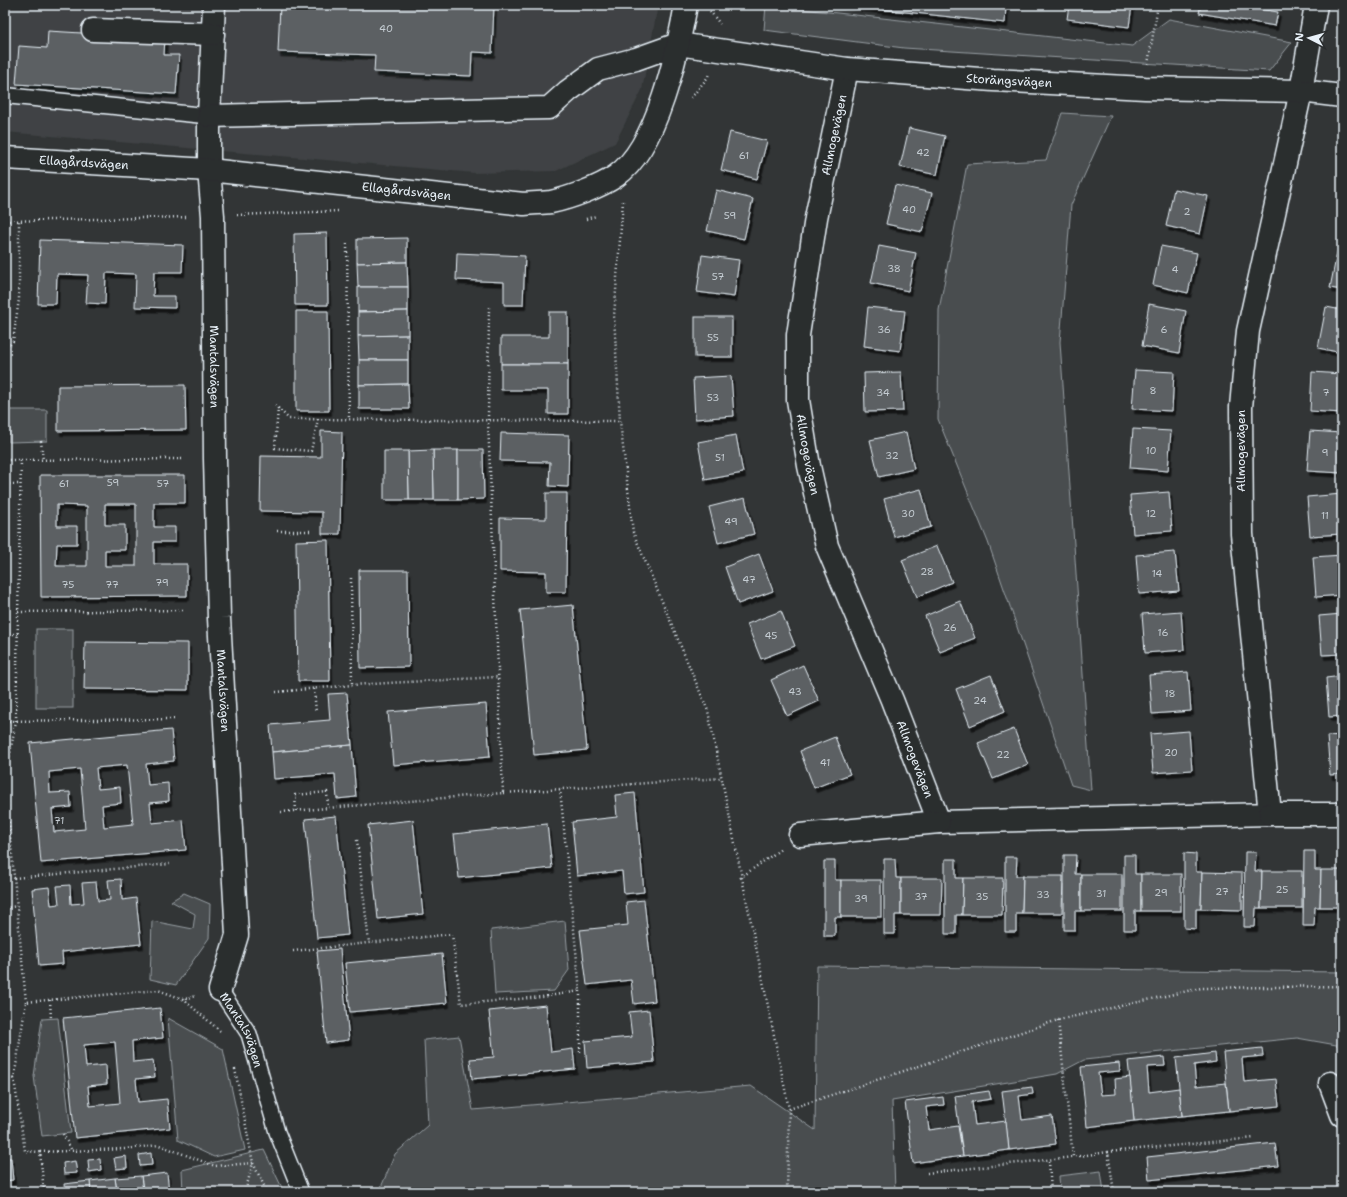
<svg xmlns="http://www.w3.org/2000/svg" width="1347" height="1197" viewBox="0 0 1347 1197" font-family="'Shantell Sans',sans-serif">
<defs>
<filter id="shadow"><feDropShadow dx="2.5" dy="4.5" stdDeviation="0" flood-color="#0009"/></filter>
</defs>
<rect width="100%" height="100%" fill="#323536"/>
<filter id="ink" filterUnits="userSpaceOnUse"><feTurbulence type="fractalNoise" baseFrequency=".025" numOctaves="2"/><feDisplacementMap in="SourceGraphic" scale="8" xChannelSelector="R" yChannelSelector="G"/><feConvolveMatrix kernelMatrix="1 2 1 2 8 2 1 2 1" color-interpolation-filters="sRGB"/></filter>
<g filter="url(#ink)">
<path fill="#3f4244" d="M5,5H658L642,90L615,143L556,171L474,173L5,132Z"/>
<g fill="#494d4f" stroke="#989fa4">
<path d="M766,5L1132,46L1169,19L1292,42L1269,71L904,48L764,30Z"/>
<path d="M1062,113L1111,116L1071,205L1060,342L1091,790L1071,785L988,542L938,419L939,310L967,164L1046,160Z"/>
<path d="M9,410H47V441L9,442Z"/>
<rect x="36" y="629" width="37" height="79"/>
<path d="M184,893L210,904L209,938L176,985L150,979L152,921L193,929L195,914L171,901Z"/>
<path d="M565,921L569,970L554,991L495,994L491,930Z"/>
<path d="M817,966L1342,972V1046L1297,1038L1084,1060L1057,1074L892,1101L895,1192H379L395,1154L428,1125L424,1040L459,1036L473,1110L751,1086L815,1130Z"/>
<path d="M58,1018L71,1133L42,1136L34,1076L42,1019Z"/>
<path d="M168,1018L223,1049L245,1150L214,1157L178,1140Z"/>
<path d="M264,1150L284,1192H183L182,1170Z"/>
<path d="M1101,1171L1104,1192H1060L1059,1176Z"/>
</g>
<g fill="#5c6063" stroke="#e8f1f8" fill-rule="evenodd" filter="url(#shadow)">
<path d="M280,5H494L492,53L472,52L471,76L374,72L375,55L278,52Z"/>
<path d="M842,5H1006L1005,23Z"/>
<path d="M1069,5H1132L1129,27L1067,19Z"/>
<path d="M1201,5L1260,6L1259,9L1278,12L1275,26L1199,13Z"/>
<path d="M48,31L165,38L164,55H179L176,94L16,84L19,46L47,48Z"/>
<path d="M909,128L945,136L937,175L900,167Z"/>
<path d="M730,132L767,141L757,179L721,170Z"/>
<path d="M895,185L932,193L922,232L886,224Z"/>
<path d="M1174,189L1208,196L1200,234L1166,226Z"/>
<path d="M716,190L753,199L744,239L707,231Z"/>
<path d="M327,233L328,305H295L294,234Z"/>
<path d="M407,238V262L357,263V239Z"/>
<path d="M40,240L183,245L182,272H154L153,296H175V308L135,307L136,274L106,273L105,304L86,303L88,275L57,274L56,304H38Z"/>
<path d="M879,246L916,253L908,291L871,283Z"/>
<path d="M1161,246L1197,253L1188,293L1153,285Z"/>
<path d="M1338,248L1342,249V290L1330,288Z"/>
<path d="M457,253L525,256L523,305H504V282L456,280Z"/>
<path d="M702,255L739,260L734,297L697,292Z"/>
<path d="M407,262L408,287H358L357,263Z"/>
<path d="M358,287H408V311L358,312Z"/>
<path d="M1149,304L1186,311L1179,353L1142,346Z"/>
<path d="M868,307L905,311L900,351L864,346Z"/>
<path d="M1326,307L1342,310V353L1318,348Z"/>
<path d="M296,311H328L329,411H296Z"/>
<path d="M408,311V335L358,336V312Z"/>
<path d="M549,312H568V364H501V337H549Z"/>
<rect x="695" y="317" width="37" height="40"/>
<path d="M408,335V360H359L358,336Z"/>
<path d="M359,360H408V384L359,385Z"/>
<path d="M501,364H568V414H548V390H501Z"/>
<path d="M1135,370L1174,372L1172,411L1132,409Z"/>
<path d="M901,372L903,411L865,412L864,373Z"/>
<path d="M1312,372L1342,374V413L1310,411Z"/>
<path d="M731,376L734,416L695,419L693,378Z"/>
<path d="M408,384L409,409H359V385Z"/>
<path d="M185,385L186,430L58,431V386Z"/>
<path d="M1133,429L1171,431L1168,471L1130,468Z"/>
<path d="M321,431L342,432L340,534H322V512L260,511L261,456L321,457Z"/>
<path d="M1310,431L1342,433V473L1307,471Z"/>
<path d="M906,432L914,469L879,477L870,440Z"/>
<path d="M501,433L569,435L568,487L549,486L550,462L500,461Z"/>
<path d="M736,435L743,473L705,480L698,442Z"/>
<path d="M433,450H458V500H434Z"/>
<path d="M433,450L434,500H409L408,451Z"/>
<path d="M458,450H483L484,499L458,500Z"/>
<path d="M384,451H408L409,500H384Z"/>
<path d="M40,475H185V503H154V527H175V542H154V564H187V596L41,597ZM105,504H136V566H105V550H125V525H105ZM57,505L87,506V566H56L57,544H77V526H57Z"/>
<path d="M921,489L931,527L894,537L884,499Z"/>
<path d="M1169,492L1172,531L1133,534L1130,495Z"/>
<path d="M546,493H567L566,592H546V572L500,571V518L546,519Z"/>
<path d="M1342,494V534L1310,536L1307,497Z"/>
<path d="M745,498L754,534L718,543L709,507Z"/>
<path d="M328,540L330,681H298L296,541Z"/>
<path d="M937,546L952,582L917,597L902,560Z"/>
<path d="M1175,552L1179,591L1139,594L1136,555Z"/>
<path d="M759,554L773,591L738,604L725,567Z"/>
<path d="M1342,555V595L1316,597L1313,557Z"/>
<path d="M359,570H408L409,667L360,668Z"/>
<path d="M960,601L975,638L940,652L925,616Z"/>
<path d="M573,605L587,750L534,755L520,610Z"/>
<path d="M781,611L795,646L761,659L747,624Z"/>
<path d="M1181,611L1184,650L1145,653L1142,614Z"/>
<path d="M1342,614V654L1322,655L1319,616Z"/>
<path d="M85,642L188,643V690L84,689Z"/>
<path d="M803,665L819,701L787,716L771,680Z"/>
<path d="M1188,672L1191,711L1152,714L1149,675Z"/>
<path d="M991,675L1005,711L970,726L956,689Z"/>
<path d="M1342,676V716L1329,717L1326,678Z"/>
<path d="M347,693L352,745L272,752L270,725L330,720L328,694Z"/>
<path d="M486,704L490,757L393,765L388,712Z"/>
<path d="M1014,729L1028,765L993,779L978,743Z"/>
<path d="M171,730L174,761L146,764L148,785L168,783L169,801L150,803L152,823L183,820L186,850L41,863L30,743ZM127,765L133,824L104,827L102,805L121,803L120,787L98,789L96,768ZM80,769L85,829L54,832L52,809L71,807L70,792L50,793L49,772Z"/>
<path d="M1189,731L1192,770L1153,773L1150,734Z"/>
<path d="M1342,735V774L1330,775L1327,736Z"/>
<path d="M835,737L850,774L814,788L800,751Z"/>
<path d="M352,745L356,797L337,799L335,774L274,779L272,752Z"/>
<path d="M635,793L644,892L624,894L622,871L577,876L572,822L617,817L615,795Z"/>
<path d="M336,816L348,935L317,938L305,819Z"/>
<path d="M413,820L423,914L378,919L368,825Z"/>
<path d="M547,824L552,868L459,878L454,834Z"/>
<path d="M1304,851H1315V870H1321L1320,907H1315L1314,926H1303Z"/>
<path d="M1245,852H1256L1255,871H1262L1261,908H1256L1255,927H1244Z"/>
<path d="M1184,853L1196,854V872H1202L1201,909H1196V929L1184,928Z"/>
<path d="M1064,855H1076L1075,874H1081V911H1075V930H1064Z"/>
<path d="M1124,855H1135V874H1141V911H1135V930H1124Z"/>
<path d="M1005,857H1017L1016,876H1023L1022,913H1016V932H1005Z"/>
<path d="M884,859H895L896,878H901V915H895V934H884Z"/>
<path d="M945,859H956V878H963L962,915H956V934H945Z"/>
<path d="M824,861H835V880H841V917H835V936H824Z"/>
<path d="M1321,870H1342V907H1320Z"/>
<path d="M1262,871H1302V908H1261Z"/>
<path d="M1202,872L1242,873V910L1201,909Z"/>
<rect x="1081" y="874" width="41" height="37"/>
<rect x="1141" y="874" width="40" height="37"/>
<path d="M1023,876H1063L1062,913H1022Z"/>
<path d="M901,878H942L941,915H901Z"/>
<path d="M963,878H1003L1002,915H962Z"/>
<path d="M121,879L122,900L136,898L141,944L62,952L63,964L39,966L32,889L49,887L51,905L59,904L57,886L70,885L71,904L84,903L82,883L96,882L98,901L110,900L108,880Z"/>
<rect x="841" y="880" width="40" height="37"/>
<path d="M644,900L655,1001L634,1004L631,980L587,985L580,930L628,925L626,902Z"/>
<path d="M340,949L349,1040L326,1043L317,951Z"/>
<path d="M442,954L447,1003L350,1012L345,963Z"/>
<path d="M546,1005L551,1052L573,1049L575,1069L472,1079L470,1059L494,1057L489,1011Z"/>
<path d="M160,1008L163,1038L132,1041L133,1062L153,1060L155,1077L136,1079L138,1102L167,1099L170,1128L75,1138L63,1018ZM115,1042L120,1103L90,1106L88,1086L107,1084L106,1065L86,1067L84,1045Z"/>
<path d="M649,1010L654,1062L587,1068L585,1041L632,1037L629,1012Z"/>
<path d="M1262,1048L1263,1056L1242,1058L1244,1082L1276,1079L1279,1106L1229,1111L1223,1052Z"/>
<path d="M1215,1053L1216,1062L1194,1065L1196,1086L1226,1083L1229,1111L1182,1116L1176,1058Z"/>
<path d="M1164,1057L1165,1066L1147,1067L1149,1092L1179,1088L1182,1116L1134,1121L1128,1061Z"/>
<path d="M1119,1063L1120,1071L1098,1073L1101,1095L1116,1094L1115,1079L1130,1077L1134,1121L1087,1127L1081,1067Z"/>
<path d="M1032,1087L1033,1094L1019,1096L1022,1120L1052,1116L1056,1144L1009,1150L1002,1091Z"/>
<path d="M989,1091L991,1099L972,1102L975,1125L1006,1121L1009,1150L963,1156L955,1096Z"/>
<path d="M943,1097L944,1105L926,1107L929,1130L958,1126L963,1156L913,1163L905,1102Z"/>
<path d="M1275,1143L1278,1166L1149,1180L1147,1157Z"/>
<path d="M151,1153L152,1165L140,1166L139,1155Z"/>
<path d="M126,1156L127,1168L116,1169L114,1158Z"/>
<path d="M5,1158H11L13,1180L5,1181Z"/>
<path d="M100,1159L101,1170L89,1172L88,1160Z"/>
<path d="M75,1161L77,1173L64,1174L63,1163Z"/>
<path d="M167,1173L169,1192H143L141,1176Z"/>
<path d="M141,1176L143,1192H117L115,1178Z"/>
<path d="M115,1178L117,1192H91L90,1181Z"/>
<path d="M90,1181L91,1192H65L64,1184Z"/>
</g>
<g fill="none" stroke-linecap="round" stroke-linejoin="round">
<defs>
<g id="lane">
<path d="M10,96L209,116"/>
<path id="s1" d="M220,990L249,1034L277,1132L301,1192"/>
</g>
<g id="street">
<path id="s2" d="M214,5L209,116V170L213,216L215,459L219,618L237,935L220,990"/>
<path d="M93,30L213,34"/>
<path id="s3" d="M847,69L816,218L798,335V400L809,466L827,546L892,700L939,822L1270,814L1242,534L1241,407L1248,331L1301,91L1316,5"/>
<path id="s4" d="M209,116L549,108L568,91L598,69L636,59L678,44L847,69L993,80L1145,88L1301,91L1342,96"/>
<path id="s5" d="M5,158L209,170L524,204C533,203 542,203 551,202C570,198 600,187 616,176C658,147 677,53 686,5"/>
<path d="M1270,814H1342"/>
<path d="M800,835L939,822"/>
<path d="M1330,1083L1342,1115"/>
</g>
</defs>
<use href="#lane" stroke="#e8f1f8" stroke-width="18"/>
<use href="#street" stroke="#e8f1f8" stroke-width="25"/>
<g stroke="#e8f1f8" stroke-width="2.5" stroke-dasharray="1 3" stroke-linecap="butt">
<path d="M710,11L720,24"/>
<path d="M1148,64L1158,5"/>
<path d="M691,98L708,77L709,73"/>
<path d="M623,201L614,316L620,421L633,532L708,711L789,1109L787,1192"/>
<path d="M237,215L340,211"/>
<path d="M586,219L596,216"/>
<path d="M5,221L188,217"/>
<path d="M347,244L349,420"/>
<path d="M5,351L13,341L19,299V221"/>
<path d="M275,405L289,419L620,421"/>
<path d="M278,408L275,448L311,451L318,419"/>
<path d="M41,441L43,460"/>
<path d="M5,460L182,459"/>
<path d="M5,484H21"/>
<path d="M277,531H310"/>
<path d="M351,578L352,685"/>
<path d="M18,612L185,610"/>
<path d="M5,634H18"/>
<path d="M314,689L316,712"/>
<path d="M276,692L352,685L498,677"/>
<path d="M5,721L174,719"/>
<path d="M5,780L16,721L21,460"/>
<path d="M5,782L26,1002"/>
<path d="M503,793L721,778"/>
<path d="M296,811L295,795L327,792L328,808"/>
<path d="M281,812L503,793L488,421L489,306"/>
<path d="M357,840L369,943"/>
<path d="M14,878L170,864"/>
<path d="M740,878L781,849"/>
<path d="M5,908L17,906"/>
<path d="M293,951L452,934L461,1004L542,997L580,991L560,789"/>
<path d="M580,991V1055"/>
<path d="M183,999L220,1031"/>
<path d="M50,1000L51,1019"/>
<path d="M1058,1020L1073,1157L1108,1152L1114,1192"/>
<path d="M235,1069L253,1163L267,1192"/>
<path d="M5,1075L14,1079"/>
<path d="M789,1109L1058,1020L1201,988L1342,986"/>
<path d="M63,1134L72,1151"/>
<path d="M40,1152L124,1149L159,1145L215,1166L253,1163L245,1192"/>
<path d="M1108,1152L1254,1138"/>
<path d="M1049,1161L1051,1192"/>
<path d="M927,1173L1073,1157"/>
<path d="M29,1192L44,1190"/>
<path d="M44,1192L40,1152L25,1151L14,1079L26,1002L158,990L183,999L197,996"/>
</g>
<use href="#lane" stroke="#2a2d2e" stroke-width="15"/>
<use href="#street" stroke="#2a2d2e" stroke-width="22"/>
</g>
</g>
<g text-anchor="middle" dominant-baseline="central" stroke-width="3.5" stroke-linejoin="round" paint-order="stroke">
<g font-size="10" fill="#c5cdd3">
<text x="386" y="28">40</text>
<text x="923" y="152">42</text>
<text x="744" y="155">61</text>
<text x="909" y="209">40</text>
<text x="1187" y="211">2</text>
<text x="730" y="215">59</text>
<text x="894" y="268">38</text>
<text x="1175" y="269">4</text>
<text x="718" y="276">57</text>
<text x="884" y="329">36</text>
<text x="1164" y="329">6</text>
<text x="713" y="337">55</text>
<text x="1153" y="390">8</text>
<text x="883" y="392">34</text>
<text x="1326" y="392">7</text>
<text x="713" y="397">53</text>
<text x="1151" y="450">10</text>
<text x="1325" y="452">9</text>
<text x="892" y="455">32</text>
<text x="720" y="457">51</text>
<text x="113" y="482">59</text>
<text x="64" y="483">61</text>
<text x="163" y="483">57</text>
<text x="908" y="513">30</text>
<text x="1151" y="513">12</text>
<text x="1325" y="515">11</text>
<text x="731" y="521">49</text>
<text x="927" y="571">28</text>
<text x="1157" y="573">14</text>
<text x="749" y="579">47</text>
<text x="162" y="582">79</text>
<text x="68" y="584">75</text>
<text x="112" y="584">77</text>
<text x="950" y="627">26</text>
<text x="1163" y="632">16</text>
<text x="771" y="635">45</text>
<text x="795" y="691">43</text>
<text x="1170" y="693">18</text>
<text x="980" y="700">24</text>
<text x="1171" y="752">20</text>
<text x="1003" y="754">22</text>
<text x="825" y="762">41</text>
<text x="59" y="820">71</text>
<text x="1282" y="889">25</text>
<text x="1222" y="891">27</text>
<text x="1161" y="892">29</text>
<text x="1101" y="893">31</text>
<text x="1043" y="894">33</text>
<text x="921" y="896">37</text>
<text x="982" y="896">35</text>
<text x="861" y="898">39</text>
</g>
<g font-size="12" fill="#e8f1f8" stroke="#2a2d2e">
<text stroke="none"><textPath href="#s4" startOffset="820">Storängsvägen</textPath></text>
<text transform="translate(834 135) rotate(-78)">Allmogevägen</text>
<text stroke="none"><textPath href="#s5" startOffset="79">Ellagårdsvägen</textPath></text>
<text stroke="none"><textPath href="#s5" startOffset="403">Ellagårdsvägen</textPath></text>
<text stroke="none"><textPath href="#s2" startOffset="362">Mantalsvägen</textPath></text>
<text transform="translate(1241 451) rotate(-90)">Allmogevägen</text>
<text stroke="none"><textPath href="#s3" startOffset="391">Allmogevägen</textPath></text>
<text stroke="none"><textPath href="#s2" startOffset="686">Mantalsvägen</textPath></text>
<text stroke="none"><textPath href="#s3" startOffset="715">Allmogevägen</textPath></text>
<text stroke="none"><textPath href="#s1" startOffset="46">Mantalsvägen</textPath></text>
</g>
</g>
<rect width="1347" height="1197" fill="none" stroke="#2a2d2e" stroke-width="20"/>
<rect x="10" y="10" width="1327" height="1177" fill="none" stroke="#e8f1f8" stroke-width="1.5" filter="url(#ink)"/>
<g transform="translate(1309 38) rotate(276)" stroke="#2a2d2e" stroke-width="3" paint-order="stroke">
<path d="M0-3L7 15L0 10L-7 15Z" fill="#e8f1f8"/>
<text y="-6" font-size="11" font-weight="bold" text-anchor="middle" fill="#e8f1f8">N</text>
</g>
</svg>
